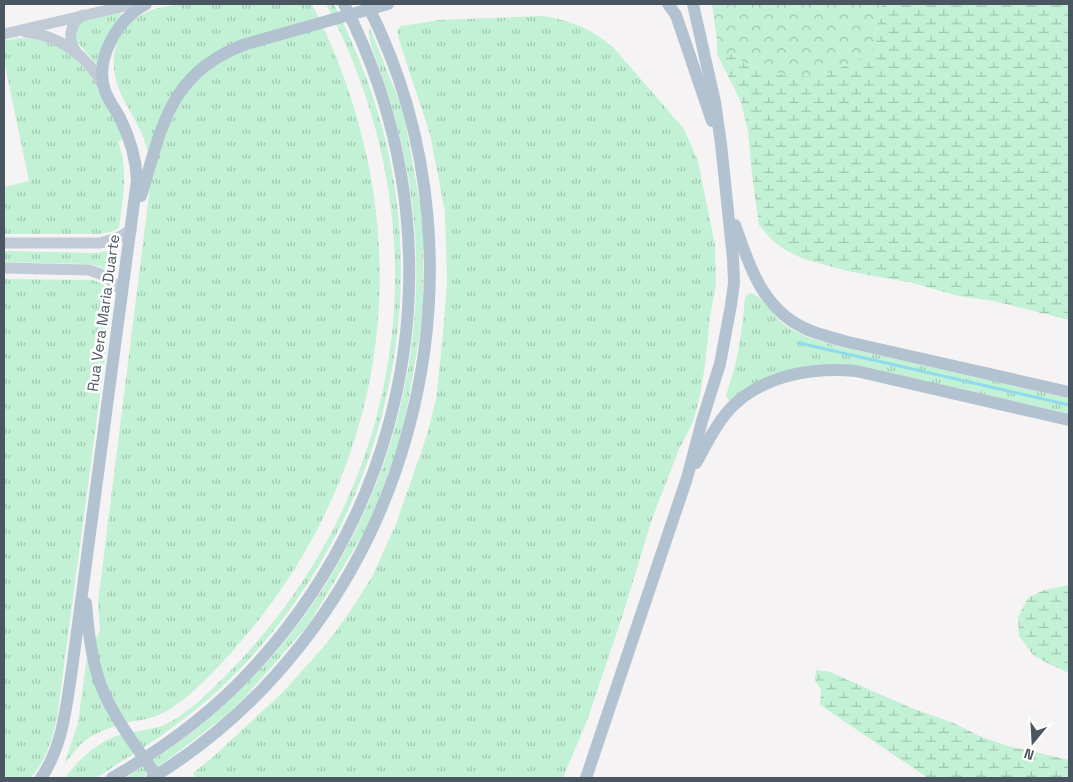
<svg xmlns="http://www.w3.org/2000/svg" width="1073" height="782" viewBox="0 0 1073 782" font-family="'Space Grotesk',sans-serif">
<defs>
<pattern id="grass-tufts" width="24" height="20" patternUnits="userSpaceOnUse" patternTransform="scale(1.25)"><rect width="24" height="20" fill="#c3f1d5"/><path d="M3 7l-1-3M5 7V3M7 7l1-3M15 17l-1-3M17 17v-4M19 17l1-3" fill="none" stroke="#a0c6b0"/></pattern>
<pattern id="forest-crowns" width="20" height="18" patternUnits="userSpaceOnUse" patternTransform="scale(1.25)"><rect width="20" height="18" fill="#c3f1d5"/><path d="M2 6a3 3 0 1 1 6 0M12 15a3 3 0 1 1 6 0" fill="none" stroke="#a0c6b0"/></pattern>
<pattern id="wetland-marsh" width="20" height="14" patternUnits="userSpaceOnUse" patternTransform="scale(1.25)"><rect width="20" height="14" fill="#c3f1d5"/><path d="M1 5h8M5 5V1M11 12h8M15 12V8" fill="none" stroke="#a0c6b0"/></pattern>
</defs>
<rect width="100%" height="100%" fill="#f5f3f3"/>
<g fill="url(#grass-tufts)">
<path d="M178,4H312C432,240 391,499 201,684C187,697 171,711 153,717C145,720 138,720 130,722C114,726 94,732 81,744C75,750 69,758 64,765L78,723L88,650L100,632L98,602L149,195C150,176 151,157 144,139C137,121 125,105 118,87C107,55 117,22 152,10C160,7 169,6 178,4Z"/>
<path d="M326,4H334C354,44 371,86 383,130C437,336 366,562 205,702C177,725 148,746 117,764C110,769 101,777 93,778C85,780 74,778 65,778C79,759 99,740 123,734C136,731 151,730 164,725C182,717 198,702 212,689C404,508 450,238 326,4Z"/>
<path d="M118,13L122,14L110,31L98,66L78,43L75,32L82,21Z"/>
<path d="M543,16C569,20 592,29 613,47L684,129L698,161L715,245L716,284L710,317L705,365L700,395L693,422L679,449L652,519L623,614L588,718L563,778H196L193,773L213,757L283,692L327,643L349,613L372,577L396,524L426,438L436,400L444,323L447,280L445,212L430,134L400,43L397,30L401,26L439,20Z"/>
<path d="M370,28L400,103L406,126L423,220V315L403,433L370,522L309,624L246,696L229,713L153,771L141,778H125C173,749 218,715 257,673C376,547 435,368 411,196C404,143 389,94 371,45L369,34Z"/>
<path d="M18,38C82,38 98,90 125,138L118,142C129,170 123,198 119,228L110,232L100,234H4V187L29,181L4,61V41Z"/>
<path d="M116,249L113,273L101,267L89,264L4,262V251L97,253Z"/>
<path d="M4,279L92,280C104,283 109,288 113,298L57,718C52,739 46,762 30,778H4Z"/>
<path d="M752,293C763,299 771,312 780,321C796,335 818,341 837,346L1069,398V414L861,367L840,364H822L805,367L732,401H729L726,395C738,362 742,332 745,298L748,294Z"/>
</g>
<path fill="url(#forest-crowns)" d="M712,4H883L878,20L872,54L840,68L839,70C831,71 825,75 817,76C793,79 750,70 732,54H717V40Z"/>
<g fill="url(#wetland-marsh)">
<path d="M883,4H1069V320L994,301L958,296L913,283L847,271L804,259L787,251L773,241L759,225L752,175L748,131L741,102L717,54H732C750,70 792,79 817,76C825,75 831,71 839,70L840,68L872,53L878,20Z"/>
<path d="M1069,585V673L1049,664L1034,656L1019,636L1018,617L1028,598L1044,590Z"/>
<path d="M816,670L830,672L909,707L956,724L979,736L1008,746L1069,760V778H928L820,705L821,690L815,680Z"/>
</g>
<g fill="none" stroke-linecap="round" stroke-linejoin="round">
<path stroke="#90daee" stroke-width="3" d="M799,343L1069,405"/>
<g stroke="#c1cbd6" stroke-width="11">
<path d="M25,32C59,35 88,56 103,86"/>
<path d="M4,34L134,4"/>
<path d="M77,53C67,40 69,24 83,15"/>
<path d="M4,243H100L117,238L131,230"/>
<path d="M4,268L89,270L106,276L122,291"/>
</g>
<g stroke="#b3c2d1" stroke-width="12">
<path d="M668,4L676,15L712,121"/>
<path d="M141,196C162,127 169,72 246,44L388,4"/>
<path d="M735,225C749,265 762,308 804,328C819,335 836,339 852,343L1069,392"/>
<path d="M696,463C707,443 719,418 736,403C769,374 815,367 856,371L1069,420"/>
<path d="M86,603C88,630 91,658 100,683C112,716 138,749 158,778"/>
<path d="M41,778C63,746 66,707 72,669L137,180C136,158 130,138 120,118C115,109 109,101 105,91C94,58 118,19 146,4"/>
<path d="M112,778C164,748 213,712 253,668C421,486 457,224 344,4"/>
<path d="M152,778C410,620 504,272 367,4"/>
<path d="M586,778L687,478L702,421L720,364L731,305L734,283L733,259L721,144L715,102L693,4"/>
</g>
</g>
<g text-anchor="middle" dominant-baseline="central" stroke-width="5" stroke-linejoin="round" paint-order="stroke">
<g font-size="15" fill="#4a5661" stroke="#fff">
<text transform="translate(103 313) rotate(-82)">Rua Vera Maria Duarte</text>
</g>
</g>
<rect width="1073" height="782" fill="none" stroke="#4a5661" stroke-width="10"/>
<g transform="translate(1033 742) rotate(198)" stroke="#ffffff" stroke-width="4" paint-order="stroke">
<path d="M0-4L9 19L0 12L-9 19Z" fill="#4a5661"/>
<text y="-8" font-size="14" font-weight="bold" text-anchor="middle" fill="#4a5661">N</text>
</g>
</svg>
